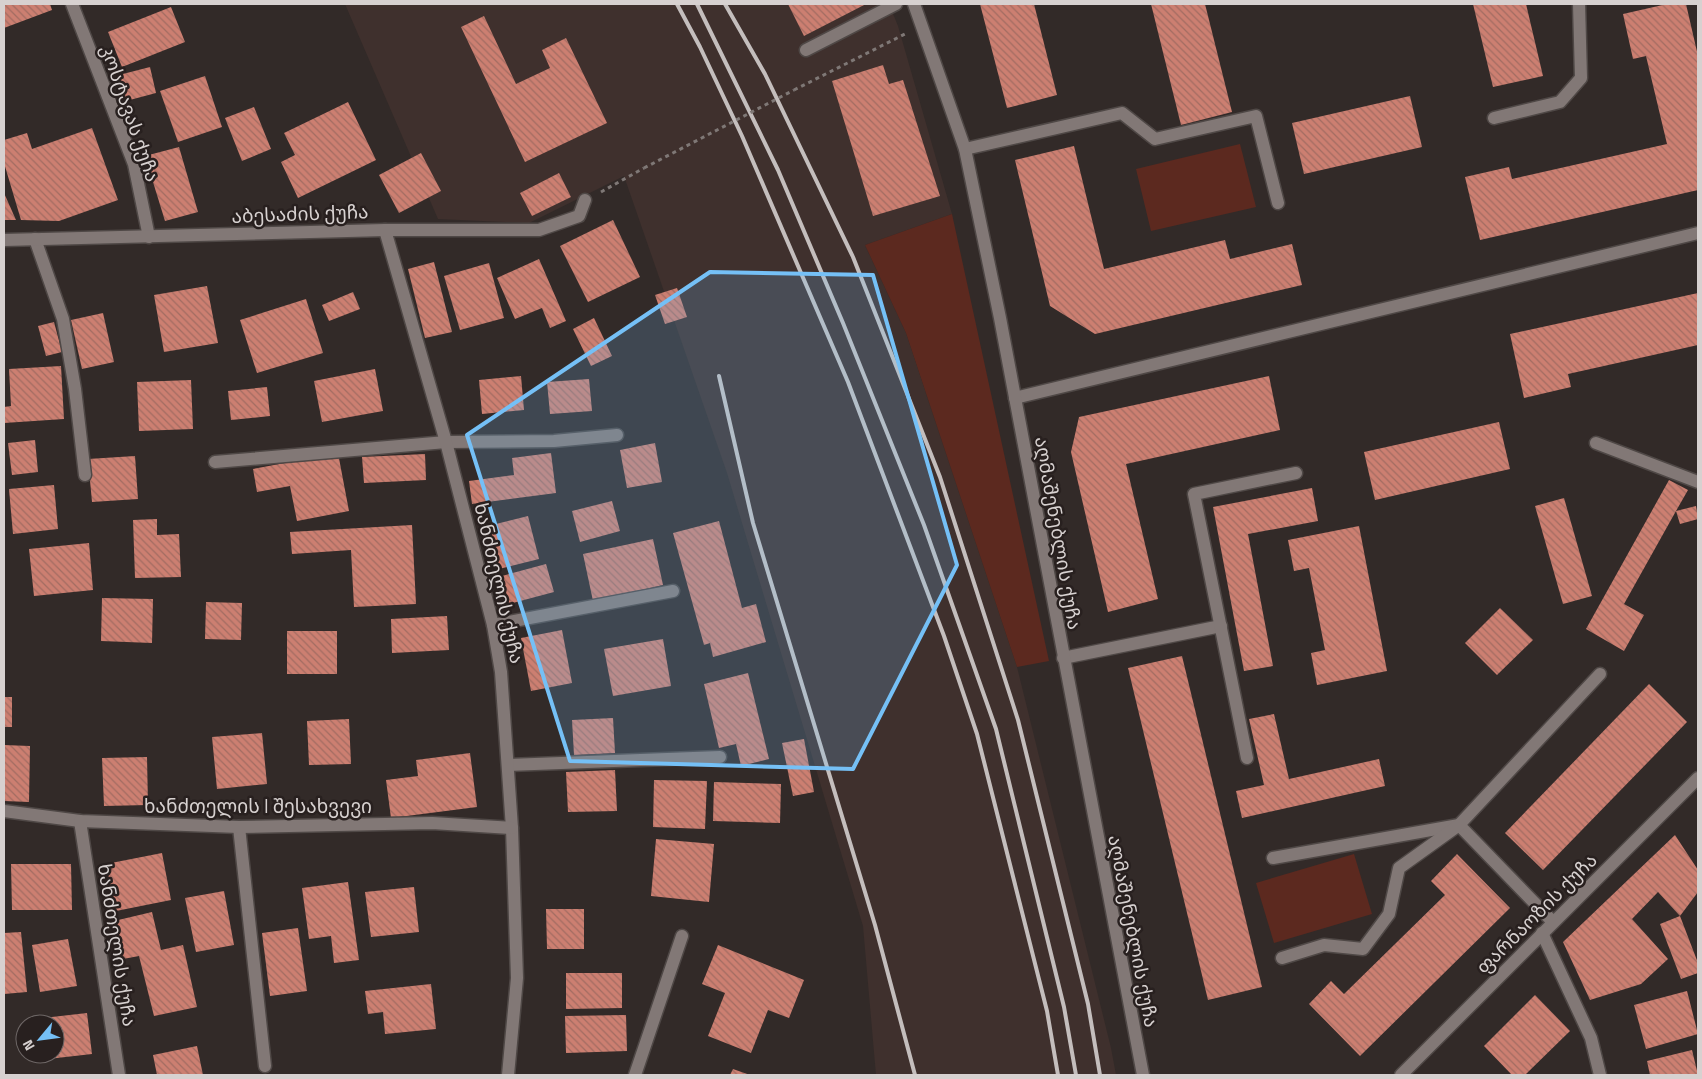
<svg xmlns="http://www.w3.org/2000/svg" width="1702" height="1079" viewBox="0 0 1702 1079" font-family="'Titillium Web','Noto Sans Georgian',sans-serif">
<defs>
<pattern id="building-back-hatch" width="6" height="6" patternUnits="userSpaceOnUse" patternTransform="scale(1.25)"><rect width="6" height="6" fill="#cc7f71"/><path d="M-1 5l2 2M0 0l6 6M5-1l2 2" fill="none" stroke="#a26c62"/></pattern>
</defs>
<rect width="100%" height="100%" fill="#322a28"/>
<path fill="#3f302d" d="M345,4H889L898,26L952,214L865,245L906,333L1017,667L1111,1048L1116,1075H876L863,926L727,473L624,176L529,223L438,219Z"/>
<g fill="#5c291f">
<path d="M1240,144L1256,207L1151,231L1136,169Z"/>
<path d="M952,214L1049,661L1017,667L906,333L865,245Z"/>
<path d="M1354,854L1372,914L1274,943L1256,883Z"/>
</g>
<g fill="url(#building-back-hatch)">
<path d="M4,4H50L52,10L4,28Z"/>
<path d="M788,4H866L804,36Z"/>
<path d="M980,4H1034L1057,95L1007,108Z"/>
<path d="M1151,4H1205L1232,112L1181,125Z"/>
<path d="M1473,4H1526L1543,76L1493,87Z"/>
<path d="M1667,4H1686L1698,56V190L1480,240L1465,177L1509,167L1512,179L1667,144L1646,56L1633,59L1623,14Z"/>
<path d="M171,7L185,42L122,67L108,32Z"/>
<path d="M484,16L516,84L550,68L542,50L566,38L607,123L525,162L461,27Z"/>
<path d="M883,65L889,84L903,80L940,196L873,216L832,81Z"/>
<path d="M150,67L156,93L126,101L119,75Z"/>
<path d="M205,76L222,127L178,142L160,91Z"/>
<path d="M1410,96L1422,147L1304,174L1292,123Z"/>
<path d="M348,102L376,160L298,198L281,162L295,155L284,133Z"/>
<path d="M254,107L271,149L242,161L225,118Z"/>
<path d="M92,128L118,200L59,221L21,220L4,163V140L27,133L32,149Z"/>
<path d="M1074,146L1104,269L1225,240L1230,259L1292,244L1302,285L1095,334L1050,306L1015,160Z"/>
<path d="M179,147L198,212L165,221L145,156Z"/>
<path d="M421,153L441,191L399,213L379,175Z"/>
<path d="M559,173L571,197L532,216L520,193Z"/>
<path d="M4,193L16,220H4Z"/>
<path d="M613,220L640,277L588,302L560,246Z"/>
<path d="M539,259L566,321L550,328L542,308L515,319L497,278Z"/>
<path d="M434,262L452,332L425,338L408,269Z"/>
<path d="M489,263L504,318L460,330L444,276Z"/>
<path d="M207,286L218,343L164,352L154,295Z"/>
<path d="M677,288L687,317L665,324L655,295Z"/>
<path d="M353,292L360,309L329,321L322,305Z"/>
<path d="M1698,293V345L1568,374L1571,387L1524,398L1510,334Z"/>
<path d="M306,299L323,353L257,373L240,320Z"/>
<path d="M103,313L114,362L82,369L71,320Z"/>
<path d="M594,318L612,356L591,366L573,329Z"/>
<path d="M54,322L62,352L46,356L38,326Z"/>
<path d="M61,366L64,419L4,423V407L11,406L9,369Z"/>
<path d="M375,369L383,411L322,422L314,381Z"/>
<path d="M521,376L524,410L482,414L479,380Z"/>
<path d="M1269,376L1280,430L1126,464L1158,599L1108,612L1071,452L1079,417Z"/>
<path d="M589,379L592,411L550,414L547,382Z"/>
<path d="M191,380L193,429L139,431L137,382Z"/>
<path d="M267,387L270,416L231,420L228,391Z"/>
<path d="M1499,422L1510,469L1375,500L1364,452Z"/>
<path d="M35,440L38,472L12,475L8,443Z"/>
<path d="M655,443L662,482L627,488L620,450Z"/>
<path d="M338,453L349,511L297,521L290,486L257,492L253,469Z"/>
<path d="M551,453L556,493L472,504L469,481L514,475L512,458Z"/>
<path d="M425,454L426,480L364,483L362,457Z"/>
<path d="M135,456L138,499L92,502L88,459Z"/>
<path d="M1669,480L1688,490L1676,511L1696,506L1698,519L1680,524L1676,511L1624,604L1644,615L1624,651L1586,629Z"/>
<path d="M54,485L58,529L13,534L9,489Z"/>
<path d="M1312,488L1318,521L1248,534L1273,666L1244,671L1213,507Z"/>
<path d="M1564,498L1592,596L1563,604L1535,506Z"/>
<path d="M612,501L620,531L580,542L572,511Z"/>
<path d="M528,516L539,559L499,569L488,526Z"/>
<path d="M157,519V535L179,534L181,577L135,578L133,520Z"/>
<path d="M719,521L742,608L756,604L766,642L713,657L710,643L704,645L673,533Z"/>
<path d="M412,525L416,604L354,607L351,550L292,554L290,532Z"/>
<path d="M1359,526L1387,671L1317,685L1311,653L1325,650L1309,568L1294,571L1288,540Z"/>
<path d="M653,539L663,585L593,601L583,554Z"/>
<path d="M89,543L93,590L34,596L29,549Z"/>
<path d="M546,564L554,592L509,604L502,576Z"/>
<path d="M102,598L153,599L152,643L101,641Z"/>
<path d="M206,602L242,603L241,640L205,639Z"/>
<path d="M1500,608L1533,640L1497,675L1465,643Z"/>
<path d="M447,616L449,650L392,653L391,619Z"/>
<path d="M562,630L572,683L531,691L521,638Z"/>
<rect x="287" y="631" width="50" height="43"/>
<path d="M663,639L671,686L613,696L604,649Z"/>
<path d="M1182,656L1262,987L1208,1000L1128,668Z"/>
<path d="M748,673L769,759L741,766L736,744L719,748L704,684Z"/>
<path d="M1649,684L1687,722L1543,870L1505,833Z"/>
<rect x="4" y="697" width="8" height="30"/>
<path d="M1274,714L1289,779L1379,759L1385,786L1242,818L1236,791L1264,785L1249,719Z"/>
<path d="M613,718L615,753L574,755L572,720Z"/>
<path d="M349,719L351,764L309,765L307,721Z"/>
<path d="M262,733L267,784L217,789L212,737Z"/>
<path d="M804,739L814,792L793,796L782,743Z"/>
<path d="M4,745L30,746L29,802L4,801Z"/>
<path d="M470,753L477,807L391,818L386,780L418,776L416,760Z"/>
<path d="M147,757L148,805L104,806L102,758Z"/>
<path d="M615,770L617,811L568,812L566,772Z"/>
<path d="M654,780L707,781L705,829L653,827Z"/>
<path d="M714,782L781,784L780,823L713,821Z"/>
<path d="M1675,835L1698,870V892L1680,916L1658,892L1632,919L1668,959L1641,984L1590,1000L1563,942Z"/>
<path d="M656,839L714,844L709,902L651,896Z"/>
<path d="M162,853L171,900L116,911L106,864Z"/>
<path d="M1457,854L1510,908L1360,1056L1309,1004L1331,981L1344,994L1445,895L1431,881Z"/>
<path d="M11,864H71L72,910H12Z"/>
<path d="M348,882L359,960L334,963L331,936L309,939L302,888Z"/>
<path d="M414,887L419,932L371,937L365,892Z"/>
<path d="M224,891L234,945L196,952L185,898Z"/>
<path d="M546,909H584V949H547Z"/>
<path d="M152,912L161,950L183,945L197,1007L154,1016L139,956L123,959L114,921Z"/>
<path d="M1680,916L1698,963V973L1681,979L1660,924Z"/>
<path d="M298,928L307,991L270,996L262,933Z"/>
<path d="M21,932L27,992L4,994V933Z"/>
<path d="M68,939L77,986L40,992L32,945Z"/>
<path d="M718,945L804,980L789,1018L768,1010L751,1053L708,1036L725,993L702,984Z"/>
<path d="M566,973H622V1008L566,1009Z"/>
<path d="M431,984L436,1029L385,1034L383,1012L368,1014L365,991Z"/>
<path d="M1687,991L1698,1034L1646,1049L1634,1005Z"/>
<path d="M1535,995L1570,1031L1525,1075H1512L1484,1046Z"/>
<path d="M87,1013L92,1054L48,1059L47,1054H55V1024H44L43,1018Z"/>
<path d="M626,1015L627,1051L566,1053L565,1016Z"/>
<path d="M197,1046L203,1075H157L153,1055Z"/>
<path d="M1692,1050L1698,1075H1650L1647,1061Z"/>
<path d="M733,1069L750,1075H730Z"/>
</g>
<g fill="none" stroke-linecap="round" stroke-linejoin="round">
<defs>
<g id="service">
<path d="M806,50L896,4"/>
<path d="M1494,118L1560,102L1581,78L1579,4"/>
<path d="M965,149L1122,113L1155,139L1256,116L1278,203"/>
<path d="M35,239L63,319L75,389L85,475"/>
<path d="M1596,443L1698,482"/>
<path d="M215,462L446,442L554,441L617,435"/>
<path d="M493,625L673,591"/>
<path d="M1063,658L1221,626"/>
<path d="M1247,758L1194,494L1296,473"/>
<path d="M508,765L720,757"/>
<path d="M239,827L265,1066"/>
<path d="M1273,858L1459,825L1553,922"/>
<path d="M1542,933L1591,1038L1600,1075"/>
<path d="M1282,958L1324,945L1363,949L1389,914L1399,868L1459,825L1600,674"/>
<path d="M635,1075L682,936"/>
</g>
<g id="minor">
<path d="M72,4L134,164L149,237"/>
<path d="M385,230L446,442L493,625L501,672L512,828L517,978L508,1075"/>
<path d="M4,240L385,230H539L579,216L585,200"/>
<path d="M1015,398L1698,233"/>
<path d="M4,811L80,821L239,827L432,823L512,828"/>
<path d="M80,821L119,1075"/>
</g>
<path id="tertiary" d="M1401,1075L1698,778"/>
<path id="secondary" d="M914,4L965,149L1000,318L1143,1075"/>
</defs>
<use href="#service" stroke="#4f4846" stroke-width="15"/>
<use href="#minor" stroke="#4f4846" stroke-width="15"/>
<use href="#tertiary" stroke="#4f4846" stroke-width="15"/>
<use href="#secondary" stroke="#4f4846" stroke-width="15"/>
<g stroke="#7f7876" stroke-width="3" stroke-dasharray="4 4" stroke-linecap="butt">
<path d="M794,90L905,34"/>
<path d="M601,192L644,168"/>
</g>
<use href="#service" stroke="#827876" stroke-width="12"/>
<use href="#minor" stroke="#827876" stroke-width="12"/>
<use href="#tertiary" stroke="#827876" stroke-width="12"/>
<use href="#secondary" stroke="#827876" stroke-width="12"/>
<g stroke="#c4bebd" stroke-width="4">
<path d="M677,4L700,47L742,136L848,382L944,636L977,734L1047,1011L1058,1075"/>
<path d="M697,4L778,170L843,323L924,525L996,729L1064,1007L1076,1075"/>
<path d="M725,4L765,74L853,257L940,477L1018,720L1088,1004L1100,1075"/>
<path d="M719,376L753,523L875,925L915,1075"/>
</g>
<path stroke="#7f7876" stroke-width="3" stroke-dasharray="4 4" stroke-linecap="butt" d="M644,168L794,90"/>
</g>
<path fill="#75c0f6" fill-opacity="0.2" stroke="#75c0f6" stroke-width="4" stroke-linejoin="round" d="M710,272L873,275L957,565L853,769L570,761L467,435Z"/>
<g text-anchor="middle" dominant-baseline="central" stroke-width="5" stroke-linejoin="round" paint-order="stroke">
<g font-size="19" fill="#d7d1d0" stroke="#28201f">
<text transform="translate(131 113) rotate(71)">კოსტავას ქუჩა</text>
<text transform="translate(300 213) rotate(-2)">აბესაძის ქუჩა</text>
<text transform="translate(1059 533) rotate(80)">აღმაშენებლის ქუჩა</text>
<text transform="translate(500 583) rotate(77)">ხანძთელის ქუჩა</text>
<text x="258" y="805">ხანძთელის I შესახვევი</text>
<text transform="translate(1536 913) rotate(-45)">ფარნაოზის ქუჩა</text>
<text transform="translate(1134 931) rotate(79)">აღმაშენებლის ქუჩა</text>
<text transform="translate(118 945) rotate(81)">ხანძთელის ქუჩა</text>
</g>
</g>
<rect width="1702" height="1079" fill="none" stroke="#d7d1d0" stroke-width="10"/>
<g transform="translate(40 1039) rotate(241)"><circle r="24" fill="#28201f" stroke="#6e6766"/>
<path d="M0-4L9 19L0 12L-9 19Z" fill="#75c0f6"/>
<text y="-8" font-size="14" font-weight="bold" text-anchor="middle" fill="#d7d1d0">N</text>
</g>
</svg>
